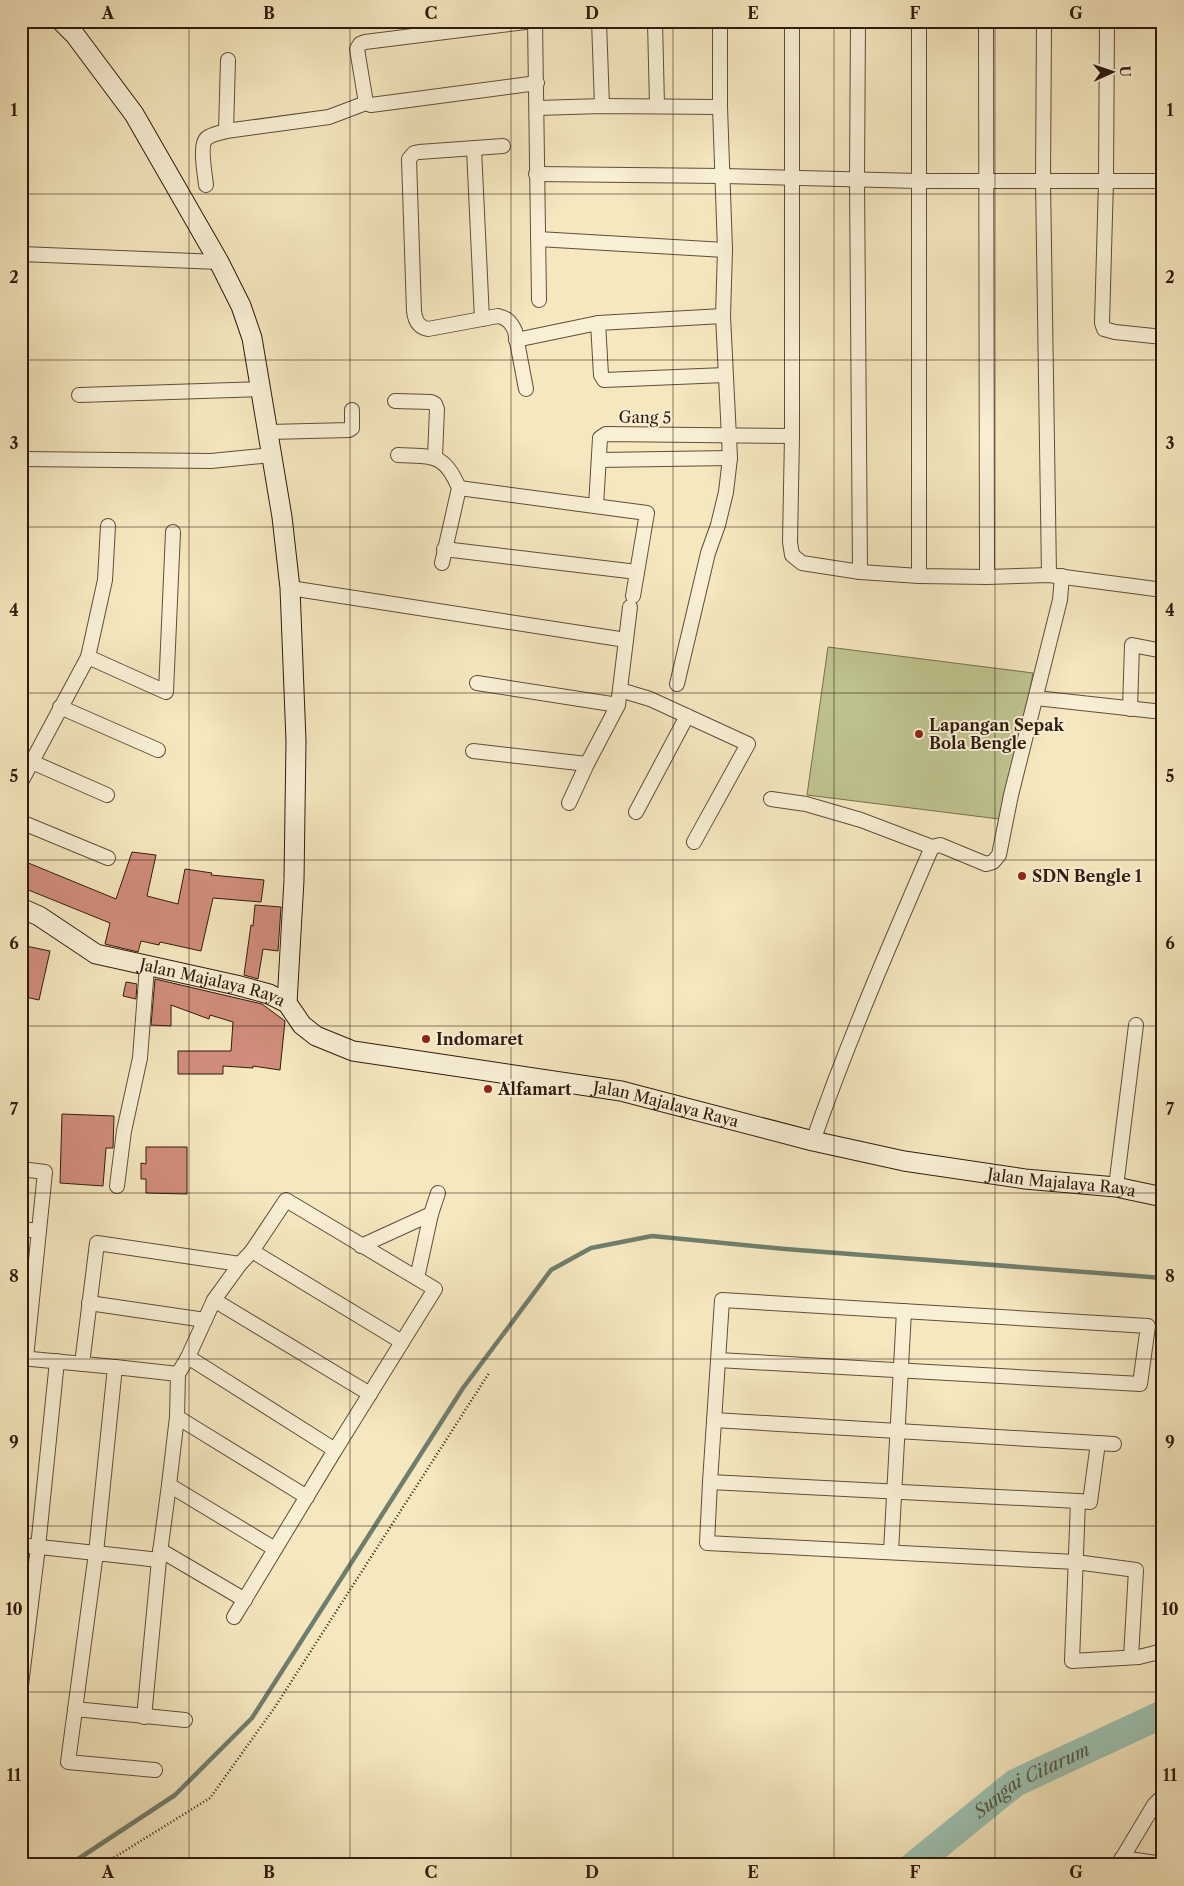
<svg xmlns="http://www.w3.org/2000/svg" width="1184" height="1886" viewBox="0 0 1184 1886" font-family="'Libre Caslon Text',serif">
<rect width="100%" height="100%" fill="#f5e7be"/>
<filter id="stains"><feTurbulence type="fractalNoise" baseFrequency=".004" numOctaves="4"/><feColorMatrix values="0 0 0 0 .2 0 0 0 0 .09 0 0 0 0 .02 0 0 0 .5 -.17"/></filter>
<radialGradient id="worn" r=".72"><stop offset=".6" stop-color="#630" stop-opacity="0"/><stop offset="1" stop-color="#630" stop-opacity=".3"/></radialGradient>
<path fill="#bfc48f" stroke="#77704e" d="M828,647L1033,673L1007,820L807,795Z"/>
<g fill="none" stroke-linecap="round" stroke-linejoin="round">
<path stroke="#707e6e" stroke-width="4.5" d="M69,1865L175,1795L252,1718L463,1388L551,1270L591,1248L652,1236L785,1249L1163,1278"/>
<path stroke="#9cc0af" stroke-width="28" id="s1" d="M914,1865L1015,1783L1163,1714"/>
</g>
<g fill="#d28d7c" stroke="#2f1b0d">
<path d="M132,852L156,855L147,896L178,904L185,869L212,873L211,875L264,880L261,902L213,898L201,951L160,942L159,945L141,941L138,952L105,944L110,923L21,887V860L116,899Z"/>
<path d="M255,905L281,907L278,951L263,949L258,979L244,975L251,925L253,926Z"/>
<path d="M21,945L50,951L39,1000L21,996Z"/>
<path d="M155,979L262,1004L285,1021L280,1070L253,1066V1068L223,1066V1074H178V1051H231L233,1022L210,1015L209,1019L171,1005V1026L151,1025Z"/>
<path d="M126,982L137,984L136,999L123,996Z"/>
<path d="M62,1114L114,1116L113,1148H106L103,1186L60,1183Z"/>
<path d="M146,1147H187V1194L146,1193V1179H141V1163L146,1164Z"/>
</g>
<g fill="none" stroke-linecap="round" stroke-linejoin="round">
<defs>
<g id="street">
<path d="M533,21L365,42L360,44L357,49L366,103L371,105L537,83"/>
<path d="M535,21L539,300"/>
<path d="M599,21L602,106"/>
<path d="M655,21L657,106"/>
<path d="M792,21V436L790,542L792,555L802,563L860,572L919,576L987,577L1049,575L1163,590"/>
<path d="M858,21L857,179L860,572"/>
<path d="M919,21V576"/>
<path d="M986,21L987,577"/>
<path d="M1044,21L1043,182L1049,575"/>
<path d="M1107,21L1106,181L1102,323L1104,329L1115,332L1163,337"/>
<path d="M537,108L602,106L720,107"/>
<path d="M226,131L329,117L366,103"/>
<path d="M503,146L419,152L414,153L409,159L414,311C415,320 418,327 428,329L498,316C507,318 511,322 515,331L526,389"/>
<path d="M474,149L482,319"/>
<path d="M536,174L723,176L918,181H1163"/>
<path d="M206,185C205,175 199,144 207,138C212,134 221,133 226,131L228,60"/>
<path d="M538,239L725,250"/>
<path d="M21,254L219,262"/>
<path d="M723,316L598,323L601,375L604,380L725,375"/>
<path d="M516,340L598,323"/>
<path d="M79,395L261,389"/>
<path d="M395,401L431,402L435,404L437,409L435,457"/>
<path d="M269,432L349,430L352,428V410"/>
<path d="M398,455C432,457 444,452 459,488L442,563"/>
<path d="M21,459L211,461L272,455"/>
<path d="M599,460L730,458"/>
<path d="M459,488L647,513L633,596"/>
<path d="M596,506L600,438L606,434L792,436"/>
<path d="M444,549L637,572"/>
<path d="M290,588L626,640L618,705L477,683"/>
<path d="M626,640L630,607"/>
<path d="M88,657L166,692L173,532"/>
<path d="M677,684L708,553L718,525L726,492L730,458L723,316L725,250L720,107V21"/>
<path d="M620,690L650,699L748,744L694,842"/>
<path d="M1036,698L1163,712"/>
<path d="M60,707L158,750"/>
<path d="M1130,709L1132,645L1163,651"/>
<path d="M473,751L587,764"/>
<path d="M32,762L107,795"/>
<path d="M21,782L88,657L105,580L108,526"/>
<path d="M771,799L806,804L861,820L932,847"/>
<path d="M569,803L587,764L618,705"/>
<path d="M636,812L687,716"/>
<path d="M21,822L108,858"/>
<path d="M813,1141C848,1041 890,944 932,847L940,845L986,864L993,862L999,855L1011,795L1060,600L1062,576"/>
<path d="M21,1169L45,1172L26,1358"/>
<path d="M117,1186L124,1131L140,1058L147,967"/>
<path d="M1116,1187L1136,1025"/>
<path d="M431,1214L438,1193"/>
<path d="M21,1229L39,1231"/>
<path d="M361,1246L431,1214L417,1278"/>
<path d="M252,1251L402,1342"/>
<path d="M240,1264L252,1251L286,1200L435,1289L335,1450"/>
<path d="M214,1300L370,1394"/>
<path d="M89,1303L205,1320"/>
<path d="M21,1358L115,1367L96,1553L21,1545"/>
<path d="M82,1364L97,1243L240,1264L214,1300L188,1357"/>
<path d="M115,1367L178,1374L188,1357L335,1450L234,1617"/>
<path d="M177,1417L307,1497"/>
<path d="M714,1420L1114,1444"/>
<path d="M710,1482C714,1421 718,1360 722,1300L1148,1326L1140,1384L718,1360"/>
<path d="M169,1485L275,1549"/>
<path d="M1078,1501L1090,1502L1098,1443"/>
<path d="M160,1550L245,1600"/>
<path d="M891,1552L904,1311"/>
<path d="M1131,1657L1136,1570L1076,1562L707,1543L710,1482L1078,1501L1072,1661L1139,1657L1163,1651"/>
<path d="M21,1685L38,1547L57,1361"/>
<path d="M75,1709L185,1720"/>
<path d="M144,1717L159,1560"/>
<path d="M155,1770L68,1762L96,1553L159,1560L169,1485L177,1417L178,1374"/>
<path d="M1122,1858L1163,1864"/>
<path d="M1118,1865L1154,1805L1163,1796"/>
</g>
<g id="secondary">
<path d="M61,21L75,35L134,114L219,262L241,306L252,338L282,517L290,588L296,741L294,880L287,1003"/>
<path id="s2" d="M21,908L39,916L96,954L236,985L269,994L287,1003L302,1025L316,1036L353,1051L621,1091L813,1141L904,1161L1025,1179L1116,1187L1163,1197"/>
</g>
</defs>
<use href="#street" stroke="#604e39" stroke-width="16"/>
<use href="#secondary" stroke="#2f1b0d" stroke-width="21"/>
<path stroke="#2f1b0d" stroke-width="2.5" stroke-dasharray="1 2.5" stroke-linecap="butt" d="M102,1865L210,1798L275,1707L489,1373"/>
<use href="#street" stroke="#f8efd5" stroke-width="14"/>
<use href="#secondary" stroke="#f8efd5" stroke-width="19"/>
</g>
<path fill="none" stroke="#2f1b0d" stroke-width="1" stroke-opacity="0.55" d="M189,21V1865M350,21V1865M511,21V1865M673,21V1865M834,21V1865M995,21V1865M21,194H1163M21,360H1163M21,527H1163M21,693H1163M21,860H1163M21,1026H1163M21,1193H1163M21,1359H1163M21,1526H1163M21,1692H1163"/>
<g fill="#8f2418" stroke="#f8efd5" stroke-width="2">
<circle cx="919" cy="734" r="5"/>
<circle cx="1022" cy="876" r="5"/>
<circle cx="426" cy="1039" r="5"/>
<circle cx="488" cy="1089" r="5"/>
</g>
<g text-anchor="middle" dominant-baseline="central" stroke-width="4" stroke-linejoin="round" paint-order="stroke">
<g font-size="16" fill="#2f1b0d" stroke="#f8efd5">
<text transform="translate(645 417) rotate(1)">Gang 5</text>
<text stroke="none"><textPath href="#s2" startOffset="208">Jalan Majalaya Raya</textPath></text>
<text stroke="none"><textPath href="#s2" startOffset="688">Jalan Majalaya Raya</textPath></text>
<text stroke="none"><textPath href="#s2" startOffset="1092">Jalan Majalaya Raya</textPath></text>
</g>
<g font-size="16" font-weight="bold" fill="#2f1b0d" stroke="#f8efd5" text-anchor="start">
<text x="929" y="725">Lapangan Sepak<tspan x="929" dy="18">Bola Bengle</tspan></text>
<text x="1032" y="876">SDN Bengle 1</text>
<text x="436" y="1039">Indomaret</text>
<text x="498" y="1089">Alfamart</text>
</g>
<g font-size="18" font-style="italic" fill="#555546" stroke="#f8efd5">
<text stroke="none"><textPath href="#s1" startOffset="146">Sungai Citarum</textPath></text>
</g>
</g>
<rect width="1184" height="1886" fill="none" stroke="#f5e7be" stroke-width="55"/>
<g transform="translate(1112 72) rotate(87)" stroke="#f8efd5" stroke-width="4" paint-order="stroke">
<path d="M0-4L9 19L0 12L-9 19Z" fill="#2f1b0d"/>
<text y="-8" font-size="14" font-weight="bold" text-anchor="middle" fill="#2f1b0d">U</text>
</g>
<rect x="28" y="28" width="1128" height="1830" fill="none" stroke="#2f1b0d" stroke-width="2"/>
<g font-size="16" text-anchor="middle" font-weight="bold" fill="#2f1b0d">
<text x="108" y="19">A</text>
<text x="269" y="19">B</text>
<text x="431" y="19">C</text>
<text x="592" y="19">D</text>
<text x="753" y="19">E</text>
<text x="915" y="19">F</text>
<text x="1076" y="19">G</text>
<text x="14" y="116">1</text>
<text x="1170" y="116">1</text>
<text x="14" y="283">2</text>
<text x="1170" y="283">2</text>
<text x="14" y="449">3</text>
<text x="1170" y="449">3</text>
<text x="14" y="616">4</text>
<text x="1170" y="616">4</text>
<text x="14" y="782">5</text>
<text x="1170" y="782">5</text>
<text x="14" y="949">6</text>
<text x="1170" y="949">6</text>
<text x="14" y="1115">7</text>
<text x="1170" y="1115">7</text>
<text x="14" y="1282">8</text>
<text x="1170" y="1282">8</text>
<text x="14" y="1448">9</text>
<text x="1170" y="1448">9</text>
<text x="14" y="1615">10</text>
<text x="1170" y="1615">10</text>
<text x="14" y="1781">11</text>
<text x="1170" y="1781">11</text>
<text x="108" y="1878">A</text>
<text x="269" y="1878">B</text>
<text x="431" y="1878">C</text>
<text x="592" y="1878">D</text>
<text x="753" y="1878">E</text>
<text x="915" y="1878">F</text>
<text x="1076" y="1878">G</text>
</g>
<rect width="100%" height="100%" filter="url(#stains)"/>
<rect width="100%" height="100%" fill="url(#worn)"/>
</svg>
